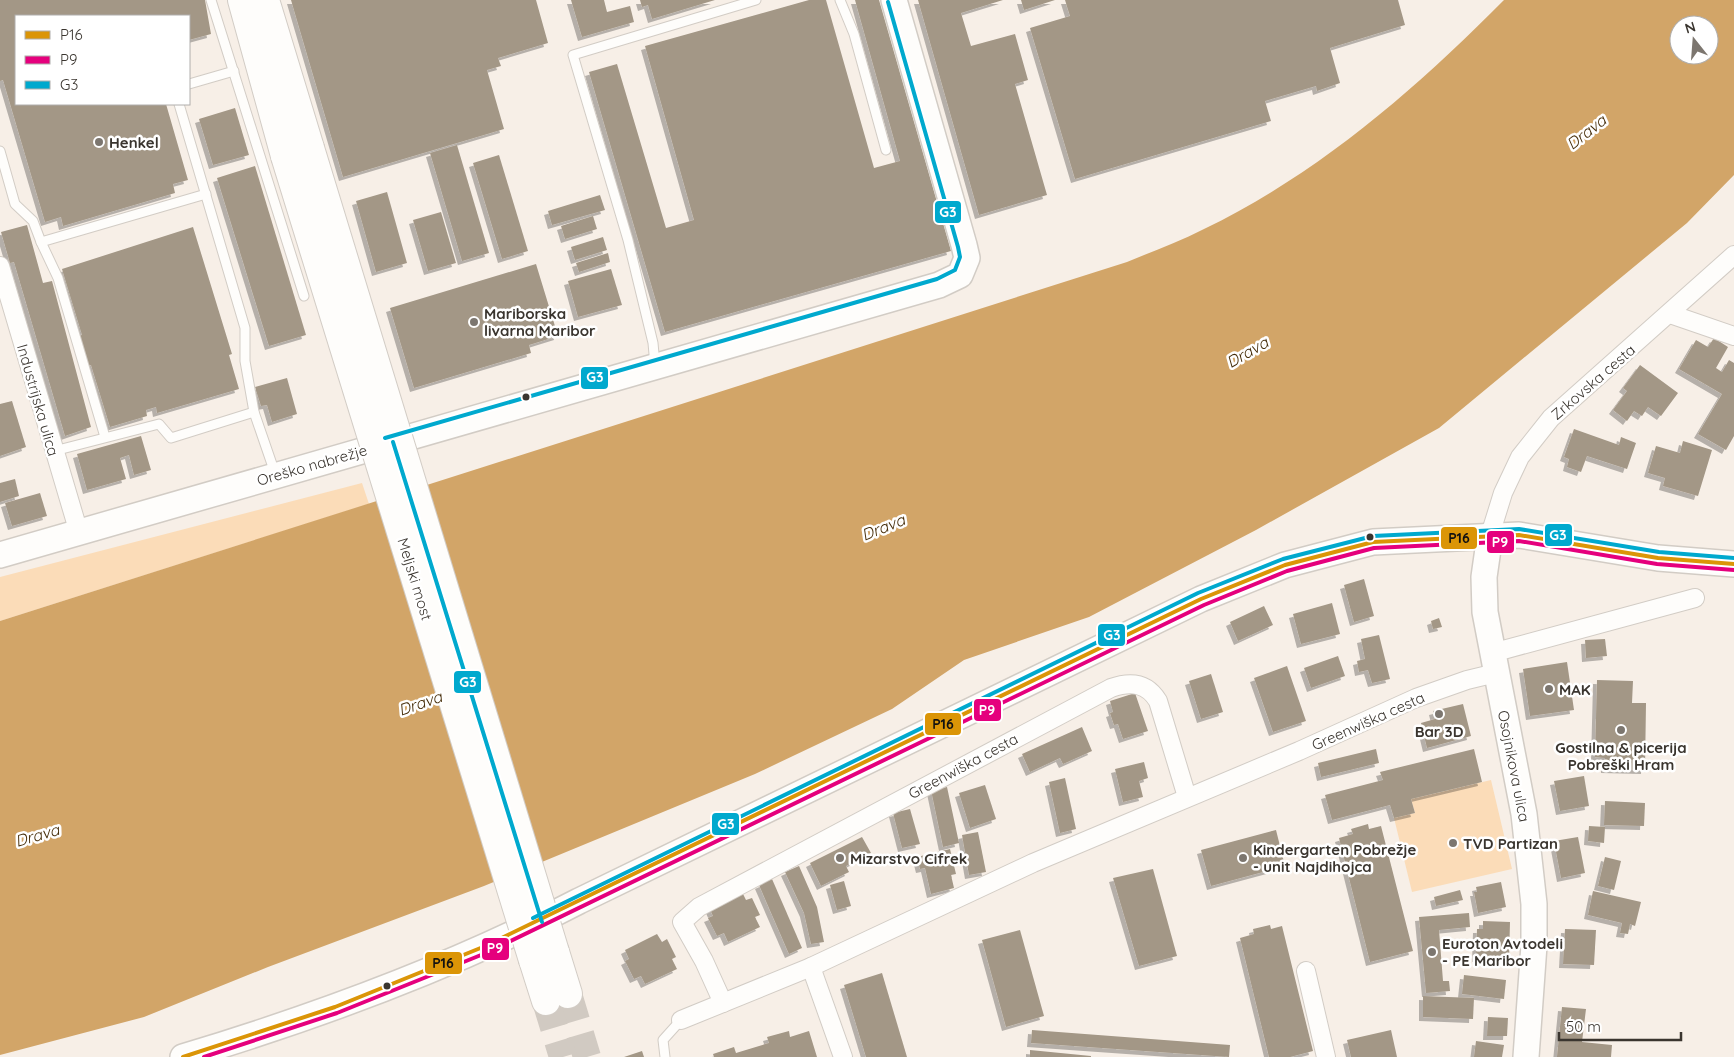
<svg xmlns="http://www.w3.org/2000/svg" width="1734" height="1057" viewBox="0 0 1734 1057" font-family="Quicksand,sans-serif">
<defs>
<filter id="shadow"><feDropShadow dx="-4" dy="4" stdDeviation="0" flood-color="#0004"/></filter>
</defs>
<rect width="100%" height="100%" fill="#f7efe7"/>
<g fill="#fbdcb8">
<path d="M362,483L369,504L0,621V577Z"/>
<path d="M1491,780L1512,869L1412,892L1394,818L1415,813L1411,799Z"/>
</g>
<path fill="#d2a568" fill-rule="evenodd" d="M1504,0H1734V175L1687,223L1439,428L1256,530L1089,617L964,660L892,709L755,774L484,886L268,967L144,1017L0,1055V621L1127,262C1153,251 1179,242 1204,229C1318,174 1416,89 1504,0ZM1679,25H1709V55H1679Z"/>
<g fill="#a39786" filter="url(#shadow)">
<path d="M0,0H205L211,34L189,40V16H16V104H166L188,180L173,184L175,193L63,226L61,217L45,222L3,80L0,81Z"/>
<path d="M291,0H536L548,43L498,58L501,66L487,70L504,129L343,177Z"/>
<path d="M571,0H604L607,12L630,6L634,22L582,37Z"/>
<path d="M640,0H715L652,19L648,5L642,7Z"/>
<path d="M809,0H826L874,168L900,161L855,0H879L951,251L665,332L589,72L617,64L666,228L694,220L645,46Z"/>
<path d="M918,0H1003L961,13L971,46L1015,34L1028,80L1015,84L1047,195L979,215Z"/>
<path d="M1021,0H1055L1024,10Z"/>
<path d="M1065,0H1398L1405,25L1330,48L1340,83L1317,91L1316,86L1265,101L1271,121L1075,179L1030,28L1070,16Z"/>
<path d="M235,108L249,155L213,165L199,119Z"/>
<path d="M457,145L489,253L462,261L430,153Z"/>
<path d="M499,155L528,251L502,259L473,163Z"/>
<path d="M255,166L306,335L269,346L217,178Z"/>
<path d="M387,192L407,263L376,272L356,201Z"/>
<path d="M600,195L605,210L552,225L548,211Z"/>
<path d="M441,212L456,263L428,271L413,220Z"/>
<path d="M593,216L597,229L565,239L561,226Z"/>
<path d="M27,225L43,283L52,281L91,427L65,436L14,262L10,263L1,232Z"/>
<path d="M193,227L232,354L229,355L239,389L157,413L156,407L146,410L147,416L110,427L91,365L87,366L78,336L82,335L62,269Z"/>
<path d="M603,237L607,250L575,260L571,247Z"/>
<path d="M608,253L610,262L579,272L576,263Z"/>
<path d="M536,264L558,336L529,345L531,353L414,388L390,308Z"/>
<path d="M611,269L622,305L578,317L568,281Z"/>
<path d="M1714,338L1728,347L1716,368L1722,372L1729,360L1734,363V436L1726,450L1698,434L1722,394L1679,369L1696,340L1708,347Z"/>
<path d="M1640,365L1678,393L1661,416L1648,407L1642,416L1634,411L1627,421L1613,410L1627,391L1623,388Z"/>
<path d="M287,378L297,414L272,422L267,405L261,406L255,387Z"/>
<path d="M12,401L26,447L0,456V404Z"/>
<path d="M1574,429L1619,445L1621,437L1636,443L1627,469L1587,456L1581,472L1567,467L1569,459L1564,457Z"/>
<path d="M141,436L151,470L134,475L129,455L120,458L126,479L87,490L77,454Z"/>
<path d="M1683,441L1712,450L1698,496L1663,486L1665,478L1648,473L1656,446L1680,453Z"/>
<path d="M15,479L19,496L0,502V483Z"/>
<path d="M40,493L47,516L12,526L5,503Z"/>
<path d="M1364,579L1374,616L1354,622L1344,585Z"/>
<path d="M1332,603L1340,634L1301,644L1293,614Z"/>
<path d="M1264,606L1273,625L1238,641L1230,622Z"/>
<path d="M1439,618L1442,627L1433,629L1431,621Z"/>
<path d="M1379,635L1390,679L1372,683L1368,670L1359,672L1357,661L1365,659L1361,639Z"/>
<path d="M1605,639L1607,656L1586,658L1585,640Z"/>
<path d="M1338,656L1345,676L1311,688L1304,668Z"/>
<path d="M1567,662L1574,710L1530,716L1523,669Z"/>
<path d="M1287,666L1306,721L1273,732L1254,678Z"/>
<path d="M1211,674L1223,712L1201,719L1189,681Z"/>
<path d="M1597,680L1633,681L1632,703H1646L1645,770L1605,769V758L1595,757Z"/>
<path d="M1135,693L1148,731L1123,739L1118,724L1114,725L1110,713L1113,712L1110,701Z"/>
<path d="M1463,704L1471,736L1427,748L1421,723L1435,719L1433,711Z"/>
<path d="M1082,727L1092,751L1063,764L1060,758L1030,772L1022,754Z"/>
<path d="M1376,749L1379,763L1321,777L1318,763Z"/>
<path d="M1474,749L1482,782L1411,799L1415,813L1394,818L1390,805L1332,820L1325,795L1383,780L1380,772Z"/>
<path d="M1144,762L1148,778L1139,781L1143,797L1123,802L1115,769Z"/>
<path d="M1584,776L1589,806L1560,811L1554,781Z"/>
<path d="M1065,778L1076,829L1060,833L1049,782Z"/>
<path d="M985,785L996,819L970,828L959,793Z"/>
<path d="M947,787L959,843L943,847L931,790Z"/>
<path d="M1605,801L1645,803L1644,826L1604,825Z"/>
<path d="M910,809L920,844L902,848L893,813Z"/>
<path d="M1368,824L1369,829L1381,826L1413,951L1370,962L1339,838L1353,834L1351,829Z"/>
<path d="M1589,826L1605,827L1604,843L1588,841Z"/>
<path d="M1276,830L1285,866L1211,886L1201,850Z"/>
<path d="M978,832L986,872L969,875L962,835Z"/>
<path d="M862,837L871,853L846,866L849,872L821,886L810,863Z"/>
<path d="M1578,837L1585,873L1561,878L1554,841Z"/>
<path d="M950,849L956,874L951,875L954,888L931,894L925,868L920,869L917,857Z"/>
<path d="M1605,857L1621,861L1614,890L1598,886Z"/>
<path d="M799,866L817,907L824,942L811,944L804,913L785,872Z"/>
<path d="M1153,869L1177,956L1139,966L1113,878Z"/>
<path d="M772,879L802,948L789,954L759,885Z"/>
<path d="M844,881L851,906L837,910L830,885Z"/>
<path d="M1501,882L1506,907L1478,913L1474,892H1477L1476,887Z"/>
<path d="M1460,890L1463,900L1436,906L1434,897Z"/>
<path d="M1593,891L1641,902L1635,926L1630,924L1628,934L1620,933L1622,923L1588,915Z"/>
<path d="M742,892L746,900L752,898L760,915L755,917L760,927L728,942L724,933L717,936L708,918L713,916L709,907Z"/>
<path d="M1469,913L1470,927L1439,930L1443,981H1449L1450,991L1426,993L1419,917Z"/>
<path d="M1483,921L1510,922L1509,960L1476,958L1477,929H1483Z"/>
<path d="M1270,925L1271,929L1282,926L1313,1051L1290,1057H1269L1240,938L1254,934L1253,929Z"/>
<path d="M1565,929L1596,930L1594,965L1563,964Z"/>
<path d="M1020,930L1044,1016L1006,1027L982,940Z"/>
<path d="M657,934L662,942L667,939L676,957L672,959L677,969L645,984L641,976L634,979L625,961L629,959L625,950Z"/>
<path d="M882,973L907,1057H866L844,985Z"/>
<path d="M1464,975L1506,980L1504,999L1462,994Z"/>
<path d="M1423,996L1474,998L1473,1019L1423,1017Z"/>
<path d="M1562,1007L1586,1009L1582,1042L1612,1045L1611,1057H1557Z"/>
<path d="M1488,1017L1508,1018L1507,1036H1487Z"/>
<path d="M1032,1030L1230,1045L1229,1057L1031,1043Z"/>
<path d="M1391,1030L1397,1057H1351L1347,1040Z"/>
<path d="M789,1031L790,1037L809,1031L817,1057H714L713,1054L734,1047L736,1053L769,1043L767,1037Z"/>
<path d="M1476,1041L1504,1045L1502,1057H1474Z"/>
<path d="M1030,1050L1091,1056V1057H1030Z"/>
<path d="M642,1051L644,1057H624Z"/>
</g>
<g fill="none" stroke-linecap="round" stroke-linejoin="round">
<g stroke="#d1cac2" stroke-width="28" stroke-dasharray="28 14" stroke-linecap="butt">
<path d="M568,994L587,1057"/>
<path d="M546,1001L563,1057"/>
</g>
<defs>
<g id="lane">
<path d="M211,0L304,296"/>
<path d="M840,0L854,34L886,150"/>
<path d="M189,84L234,71"/>
<path d="M179,104L245,328V361L254,412L275,473"/>
<path d="M0,151L15,204L33,221L41,242L58,278L105,437"/>
<path d="M41,242L206,194"/>
<path d="M655,365L653,343L628,240L573,55L756,0"/>
<path d="M54,451L159,424L171,438L254,412"/>
<path d="M665,1057L663,1040L681,1020"/>
</g>
<g id="street">
<path d="M0,266L79,533"/>
<path d="M1670,314L1734,336"/>
<path d="M1490,535L1503,493L1520,457L1551,418L1734,255"/>
<path d="M1492,653L1695,598"/>
<path d="M811,967L843,1057"/>
<path d="M1306,971L1326,1057"/>
<path d="M723,1003L704,961L682,922L699,907L1111,688C1131,681 1147,683 1158,701L1187,797"/>
<path d="M681,1020L811,967L1033,863L1299,751L1416,698L1467,680L1496,673"/>
</g>
<g id="secondary">
<path d="M1490,535L1484,577L1485,612L1524,814L1534,904V945L1526,1057"/>
<path d="M0,555L939,285L960,275L967,258L964,245L894,0"/>
<path d="M183,1057C319,1016 453,967 579,901L1201,599L1285,565L1373,542L1519,535L1658,558L1734,564"/>
</g>
<g id="highway">
<path d="M242,0L285,156"/>
<path d="M265,0L310,148"/>
<path d="M555,952L568,994"/>
<path d="M533,960L546,1001"/>
</g>
</defs>
<use href="#lane" stroke="#d2ccc5" stroke-width="11"/>
<use href="#street" stroke="#d2ccc5" stroke-width="20"/>
<use href="#secondary" stroke="#d2ccc5" stroke-width="28"/>
<use href="#highway" stroke="#d2ccc5" stroke-width="30"/>
<use href="#lane" stroke="#fefdfb" stroke-width="9"/>
<use href="#street" stroke="#fefdfb" stroke-width="18"/>
<use href="#secondary" stroke="#fefdfb" stroke-width="25"/>
<use href="#highway" stroke="#fefdfb" stroke-width="28"/>
<defs>
<g id="highway-bridge">
<path d="M310,148L555,952"/>
<path d="M285,156L533,960"/>
</g>
</defs>
<use href="#highway-bridge" stroke="#d2ccc5" stroke-width="30" stroke-linecap="butt"/>
<use href="#highway-bridge" stroke="#fefdfb" stroke-width="28"/>
<defs>
<path id="bus-1" d="M183,1057L335,1007L483,947L1201,599L1285,565L1373,542L1519,535L1658,558L1734,564"/>
<path id="bus-2" d="M204,1057L337,1013L486,953L1204,605L1287,571L1374,548L1519,541L1657,564L1734,570"/>
<g id="bus-3">
<path d="M385,438L937,279L955,270L960,257L958,247L888,2"/>
<path d="M393,442L542,922"/>
<path d="M533,918L1198,593L1283,559L1373,536L1519,529L1659,552L1734,558"/>
</g>
</defs>
<use href="#bus-1" stroke="#fff" stroke-width="8"/>
<use href="#bus-2" stroke="#fff" stroke-width="8"/>
<use href="#bus-3" stroke="#fff" stroke-width="8"/>
<use href="#bus-1" stroke="#db9507" stroke-width="4"/>
<use href="#bus-2" stroke="#e5007d" stroke-width="4"/>
<use href="#bus-3" stroke="#00a9ce" stroke-width="4"/>
</g>
<g fill="#7c766f" stroke="#fff" stroke-width="2">
<circle cx="99" cy="142" r="5"/>
<circle cx="474" cy="322" r="5"/>
<circle cx="1549" cy="689" r="5"/>
<circle cx="1439" cy="714" r="5"/>
<circle cx="1621" cy="730" r="5"/>
<circle cx="1453" cy="843" r="5"/>
<circle cx="840" cy="858" r="5"/>
<circle cx="1243" cy="858" r="5"/>
<circle cx="1432" cy="952" r="5"/>
</g>
<g fill="#3a352f" stroke="#fff" stroke-width="2">
<circle cx="526" cy="397" r="4.5"/>
<circle cx="1370" cy="537" r="4.5"/>
<circle cx="387" cy="986" r="4.5"/>
</g>
<g text-anchor="middle" dominant-baseline="central" stroke-width="5" stroke-linejoin="round" paint-order="stroke">
<g font-size="15" font-weight="bold" fill="#3a352f" stroke="#fff" text-anchor="start">
<text x="109" y="142">Henkel</text>
<text x="484" y="313">Mariborska<tspan x="484" dy="17">livarna Maribor</tspan></text>
<text x="1559" y="689">MAK</text>
<text x="1439" y="731" text-anchor="middle">Bar 3D</text>
<text x="1621" y="747" text-anchor="middle">Gostilna &amp; picerija<tspan x="1621" dy="17">Pobreški Hram</tspan></text>
<text x="1463" y="843">TVD Partizan</text>
<text x="1253" y="849">Kindergarten Pobrežje<tspan x="1253" dy="17">- unit Najdihojca</tspan></text>
<text x="850" y="858">Mizarstvo Cifrek</text>
<text x="1442" y="943">Euroton Avtodeli<tspan x="1442" dy="17">- PE Maribor</tspan></text>
</g>
<g font-size="15" fill="#3a352f" stroke="#fff">
<text transform="translate(1593 382) rotate(-41)">Zrkovska cesta</text>
<text transform="translate(38 400) rotate(74)">Industrijska ulica</text>
<text transform="translate(312 465) rotate(-16)">Oreško nabrežje</text>
<text transform="translate(415 579) rotate(73)">Meljski most</text>
<text transform="translate(1368 721) rotate(-24)">Greenwiška cesta</text>
<text transform="translate(963 766) rotate(-28)">Greenwiška cesta</text>
<text transform="translate(1514 766) rotate(79)">Osojnikova ulica</text>
</g>
<g font-size="16" font-style="italic" fill="#452c08" stroke="#fff">
<text transform="translate(1586 132) rotate(-38)">Drava</text>
<text transform="translate(1247 352) rotate(-30)">Drava</text>
<text transform="translate(883 527) rotate(-22)">Drava</text>
<text transform="translate(420 703) rotate(-19)">Drava</text>
<text transform="translate(37 835) rotate(-16)">Drava</text>
</g>
</g>
<g stroke="#fff" stroke-width="2">
<rect x="934" y="200" width="28" height="24" rx="5" fill="#00a9ce"/>
<rect x="580" y="366" width="29" height="24" rx="5" fill="#00a9ce"/>
<rect x="1544" y="523" width="29" height="24" rx="5" fill="#00a9ce"/>
<rect x="1440" y="526" width="38" height="24" rx="5" fill="#db9507"/>
<rect x="1486" y="530" width="29" height="24" rx="5" fill="#e5007d"/>
<rect x="1097" y="623" width="29" height="24" rx="5" fill="#00a9ce"/>
<rect x="453" y="670" width="29" height="24" rx="5" fill="#00a9ce"/>
<rect x="973" y="698" width="29" height="24" rx="5" fill="#e5007d"/>
<rect x="924" y="712" width="38" height="24" rx="5" fill="#db9507"/>
<rect x="711" y="812" width="29" height="24" rx="5" fill="#00a9ce"/>
<rect x="481" y="937" width="29" height="24" rx="5" fill="#e5007d"/>
<rect x="424" y="951" width="39" height="24" rx="5" fill="#db9507"/>
</g>
<g font-size="14" text-anchor="middle" font-weight="bold" fill="#fff">
<text x="948" y="217">G3</text>
<text x="595" y="382">G3</text>
<text x="1558" y="540">G3</text>
<text x="1500" y="547">P9</text>
<text x="1112" y="640">G3</text>
<text x="468" y="687">G3</text>
<text x="987" y="715">P9</text>
<text x="726" y="829">G3</text>
<text x="495" y="953">P9</text>
</g>
<g font-size="14" text-anchor="middle" font-weight="bold" fill="#111">
<text x="1459" y="543">P16</text>
<text x="943" y="729">P16</text>
<text x="443" y="968">P16</text>
</g>
<rect x="15" y="15" width="175" height="90" fill="#ffffff" stroke="#b0aeac"/>
<rect x="25" y="31" width="25" height="8" fill="#db9507" stroke="#b0aeac"/>
<text x="60" y="40" font-size="15" fill="#3a352f">P16</text>
<rect x="25" y="56" width="25" height="8" fill="#e5007d" stroke="#b0aeac"/>
<text x="60" y="65" font-size="15" fill="#3a352f">P9</text>
<rect x="25" y="81" width="25" height="8" fill="#00a9ce" stroke="#b0aeac"/>
<text x="60" y="90" font-size="15" fill="#3a352f">G3</text>
<g transform="translate(1694 40) rotate(343)"><circle r="24" fill="#ffffff" stroke="#b0aeac"/>
<path d="M0-4L9 19L0 12L-9 19Z" fill="#7c766f"/>
<text y="-8" font-size="14" font-weight="bold" text-anchor="middle" fill="#3a352f">N</text>
</g>
<path d="M1559 1032v8h122v-8" fill="none" stroke="#3a352f" stroke-width="2.5"/>
<text x="1566" y="1032" font-size="15" fill="#3a352f" stroke="#ffffff" stroke-width="4" paint-order="stroke">50 m</text>
</svg>
